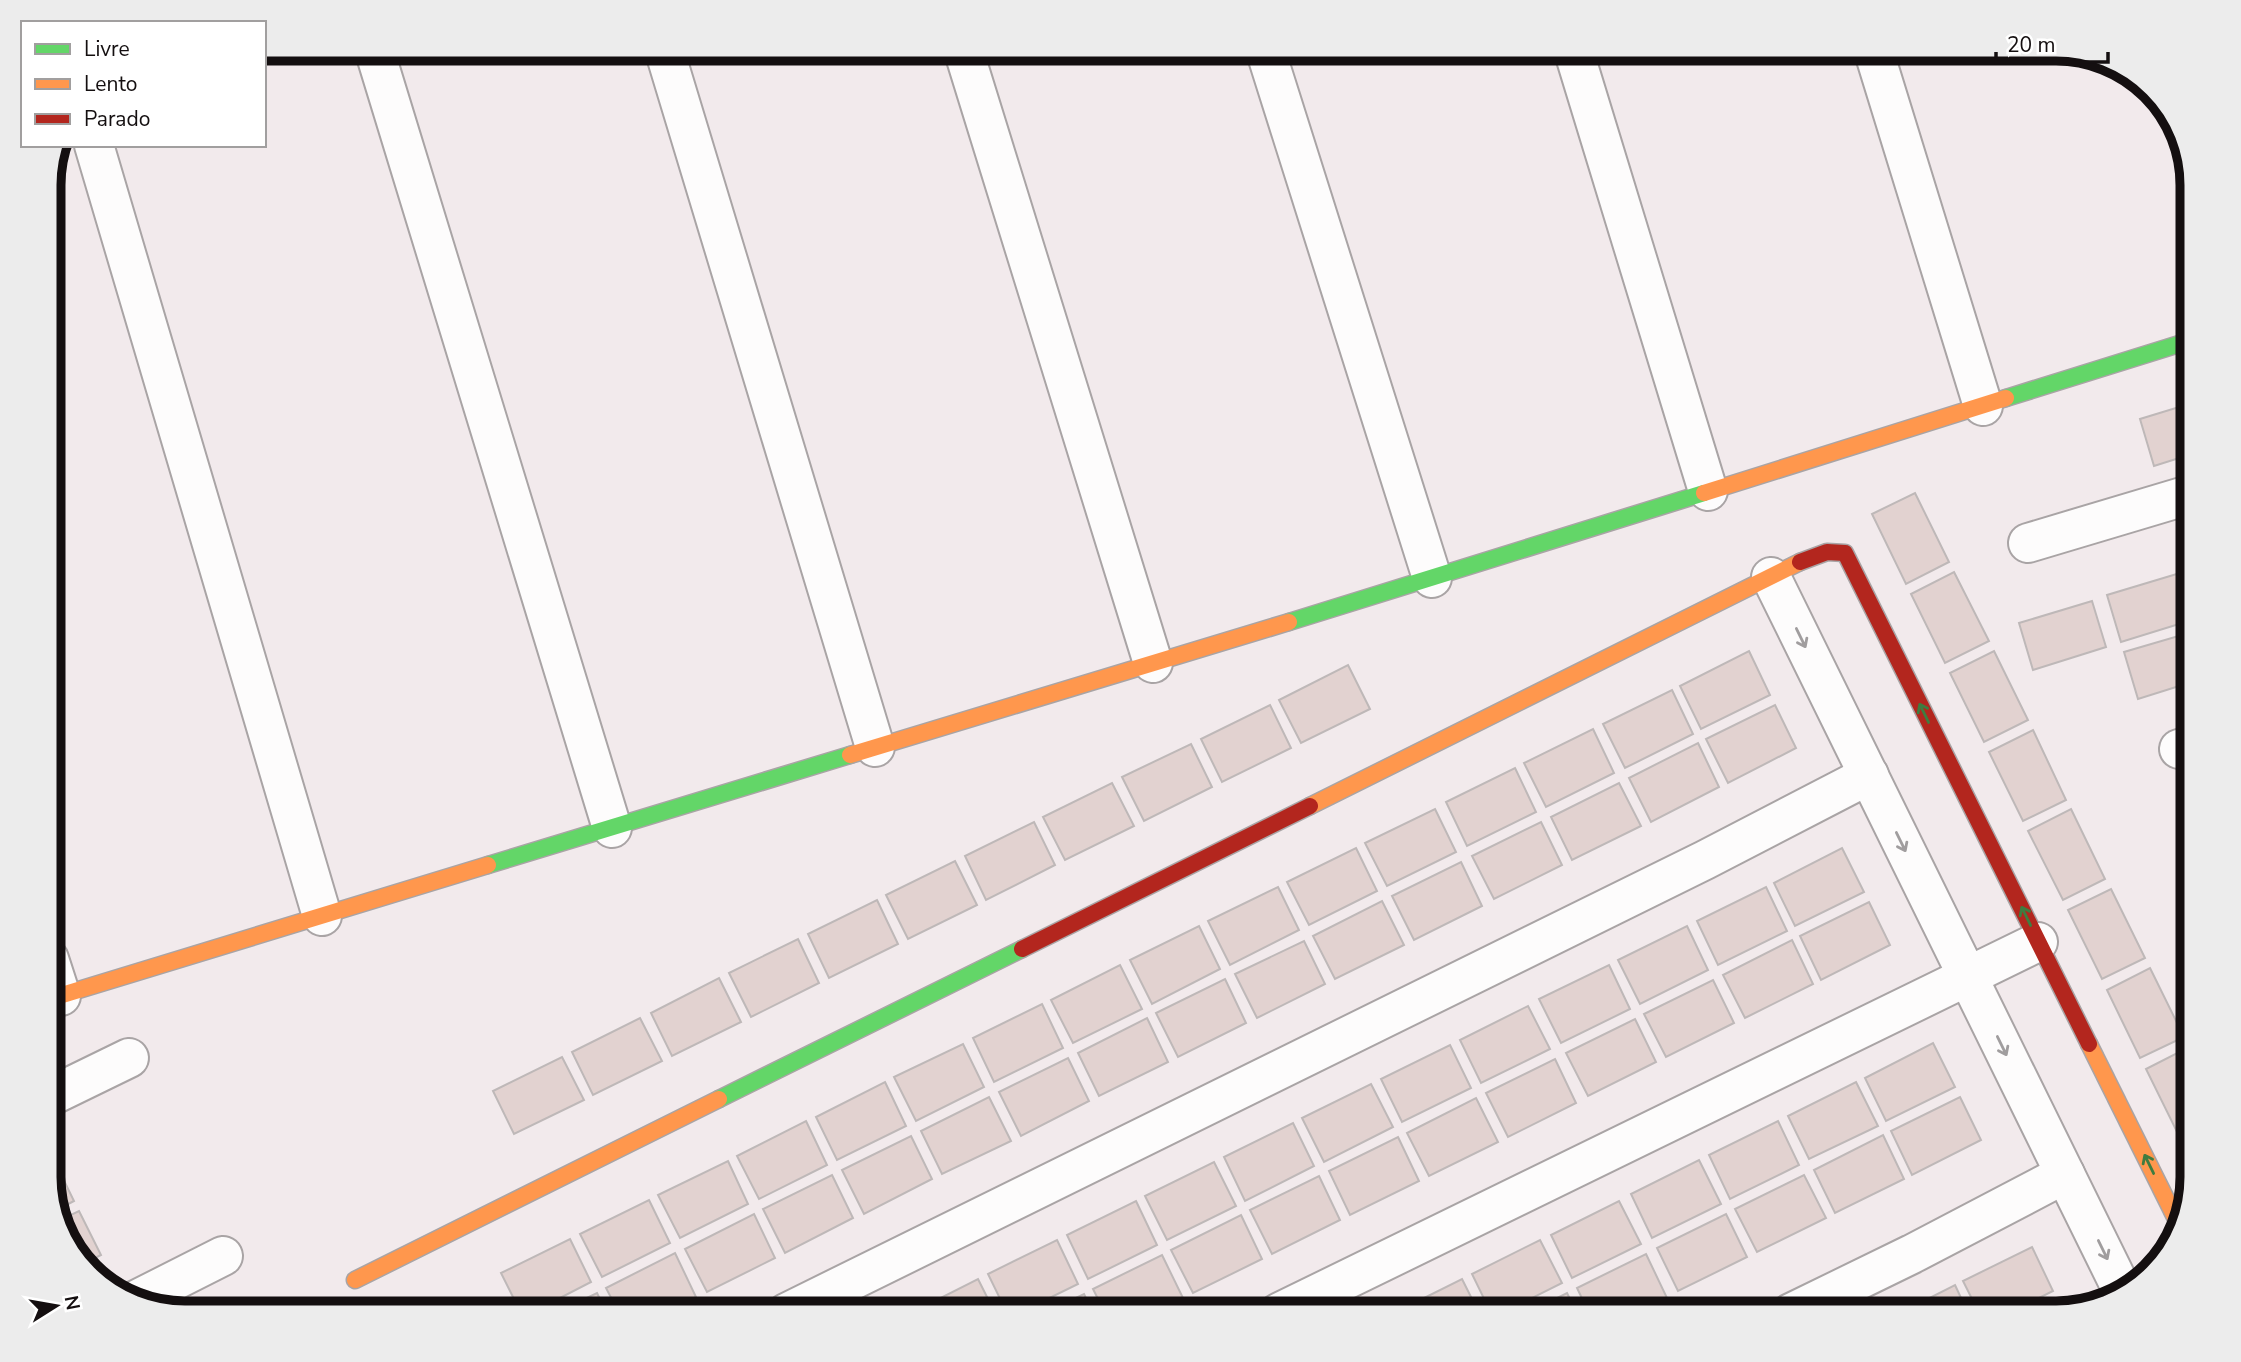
<svg xmlns="http://www.w3.org/2000/svg" width="2241" height="1362" viewBox="0 0 2241 1362" font-family="'Nunito Sans',sans-serif">
<rect width="100%" height="100%" fill="#f2eaec"/>
<g fill="#e2d2d0" stroke="#beb8b8" stroke-width="2">
<path d="M2192,403V454L2154,466L2140,419Z"/>
<path d="M1915,493L1949,562L1906,584L1872,514Z"/>
<path d="M1954,572L1989,641L1945,663L1911,594Z"/>
<path d="M2180,573L2192,612V620L2121,642L2107,595Z"/>
<path d="M2092,601L2106,647L2033,670L2019,623Z"/>
<path d="M2192,632V682L2138,699L2124,652Z"/>
<path d="M1749,651L1770,695L1701,729L1680,686Z"/>
<path d="M1994,651L2028,720L1984,742L1950,673Z"/>
<path d="M1348,665L1370,709L1301,743L1279,700Z"/>
<path d="M1672,690L1693,734L1625,768L1603,724Z"/>
<path d="M1270,705L1291,748L1222,782L1201,739Z"/>
<path d="M1775,705L1796,748L1728,783L1706,739Z"/>
<path d="M1593,729L1614,773L1546,807L1524,763Z"/>
<path d="M2033,730L2066,800L2023,821L1989,752Z"/>
<path d="M1698,743L1719,787L1651,822L1629,778Z"/>
<path d="M1191,744L1212,787L1144,821L1122,777Z"/>
<path d="M1515,768L1536,812L1467,846L1446,802Z"/>
<path d="M1112,783L1134,826L1065,860L1043,817Z"/>
<path d="M1619,783L1641,826L1572,860L1551,817Z"/>
<path d="M1435,809L1456,852L1387,886L1365,843Z"/>
<path d="M2071,809L2105,879L2063,900L2028,831Z"/>
<path d="M1034,822L1055,865L986,900L965,856Z"/>
<path d="M1541,822L1562,865L1494,899L1472,856Z"/>
<path d="M1356,848L1377,891L1309,925L1287,882Z"/>
<path d="M1842,848L1864,892L1795,926L1774,883Z"/>
<path d="M955,861L977,905L908,939L886,895Z"/>
<path d="M1461,862L1482,906L1414,940L1392,896Z"/>
<path d="M1278,887L1299,930L1230,965L1208,921Z"/>
<path d="M1766,887L1787,931L1718,965L1697,921Z"/>
<path d="M2111,889L2145,958L2102,979L2068,910Z"/>
<path d="M877,900L898,944L829,978L808,934Z"/>
<path d="M1382,901L1404,945L1335,979L1313,936Z"/>
<path d="M1869,902L1890,945L1821,980L1800,936Z"/>
<path d="M1199,926L1220,969L1152,1004L1130,960Z"/>
<path d="M1687,926L1708,970L1640,1004L1618,960Z"/>
<path d="M798,939L819,983L751,1017L729,973Z"/>
<path d="M1792,940L1813,984L1745,1018L1723,975Z"/>
<path d="M1304,941L1325,984L1257,1018L1235,974Z"/>
<path d="M1120,965L1142,1009L1073,1043L1051,1000Z"/>
<path d="M1609,965L1630,1009L1561,1043L1539,999Z"/>
<path d="M2150,968L2184,1037L2140,1058L2107,990Z"/>
<path d="M719,978L741,1022L672,1056L651,1013Z"/>
<path d="M1225,979L1246,1023L1178,1057L1156,1013Z"/>
<path d="M1713,980L1734,1023L1666,1057L1644,1014Z"/>
<path d="M1042,1004L1063,1048L994,1082L973,1038Z"/>
<path d="M1528,1006L1550,1049L1481,1083L1460,1040Z"/>
<path d="M640,1018L662,1061L593,1095L572,1052Z"/>
<path d="M1147,1018L1168,1062L1099,1096L1078,1053Z"/>
<path d="M1635,1019L1656,1062L1588,1096L1566,1053Z"/>
<path d="M1933,1043L1955,1087L1886,1121L1865,1078Z"/>
<path d="M963,1044L984,1087L916,1121L894,1077Z"/>
<path d="M1450,1045L1471,1088L1402,1122L1381,1079Z"/>
<path d="M2189,1047L2192,1053V1132L2180,1138L2146,1069Z"/>
<path d="M562,1057L584,1100L514,1134L493,1091Z"/>
<path d="M1068,1058L1089,1101L1021,1136L999,1092Z"/>
<path d="M1555,1059L1576,1103L1508,1137L1486,1093Z"/>
<path d="M885,1082L906,1126L837,1160L816,1117Z"/>
<path d="M1856,1082L1878,1126L1809,1159L1788,1116Z"/>
<path d="M1371,1084L1393,1127L1324,1162L1302,1118Z"/>
<path d="M989,1097L1011,1141L942,1174L921,1131Z"/>
<path d="M1960,1097L1981,1140L1912,1175L1891,1131Z"/>
<path d="M1476,1098L1498,1142L1429,1176L1407,1133Z"/>
<path d="M806,1121L827,1165L759,1199L737,1156Z"/>
<path d="M1778,1121L1799,1165L1730,1199L1709,1155Z"/>
<path d="M1293,1123L1314,1166L1245,1201L1224,1157Z"/>
<path d="M1883,1135L1904,1179L1835,1213L1814,1170Z"/>
<path d="M911,1136L932,1179L864,1214L842,1170Z"/>
<path d="M1398,1137L1419,1181L1350,1215L1329,1171Z"/>
<path d="M53,1158L74,1201L57,1210L49,1185V1159Z"/>
<path d="M1699,1160L1721,1204L1652,1238L1631,1194Z"/>
<path d="M728,1161L748,1204L680,1238L658,1195Z"/>
<path d="M1214,1162L1236,1206L1167,1240L1145,1196Z"/>
<path d="M832,1175L853,1218L785,1253L763,1209Z"/>
<path d="M1804,1175L1826,1218L1757,1252L1735,1209Z"/>
<path d="M1319,1176L1340,1220L1272,1254L1250,1210Z"/>
<path d="M649,1200L670,1243L602,1277L580,1234Z"/>
<path d="M1136,1201L1157,1245L1088,1279L1067,1235Z"/>
<path d="M1619,1201L1641,1244L1572,1278L1551,1235Z"/>
<path d="M79,1211L101,1255L85,1263L67,1245L60,1220Z"/>
<path d="M754,1214L775,1258L707,1292L685,1249Z"/>
<path d="M1726,1214L1747,1257L1678,1291L1657,1248Z"/>
<path d="M1241,1215L1262,1259L1193,1293L1171,1250Z"/>
<path d="M570,1239L591,1282L531,1313H521L501,1273Z"/>
<path d="M1057,1240L1078,1284L1019,1313H1007L988,1274Z"/>
<path d="M1540,1240L1562,1283L1502,1313H1491L1472,1274Z"/>
<path d="M2032,1247L2053,1291L2008,1313H1979L1963,1281Z"/>
<path d="M675,1253L696,1297L664,1313H619L606,1288Z"/>
<path d="M1646,1254L1667,1298L1636,1313H1589L1577,1288Z"/>
<path d="M1162,1255L1183,1298L1153,1313H1105L1093,1289Z"/>
<path d="M978,1279L995,1313H911Z"/>
<path d="M1462,1279L1479,1313H1394Z"/>
<path d="M1955,1285L1968,1313H1900Z"/>
<path d="M597,1293L607,1313H555Z"/>
<path d="M1567,1293L1577,1313H1527Z"/>
<path d="M1084,1294L1093,1313H1044Z"/>
<path d="M2058,1300L2064,1311L2033,1313Z"/>
</g>
<g fill="none" stroke-linecap="round" stroke-linejoin="round">
<defs>
<g id="street">
<path d="M374,49L612,828"/>
<path d="M664,49L875,747"/>
<path d="M963,49L1153,663"/>
<path d="M1265,49L1432,578"/>
<path d="M1573,49L1708,491"/>
<path d="M1873,49L1983,406"/>
<path d="M94,145L322,916"/>
<path d="M2028,543L2192,494"/>
<path d="M1771,577L2124,1294"/>
<path d="M2179,749L2192,745"/>
<path d="M49,959L61,996"/>
<path d="M49,1097L129,1058"/>
<path d="M136,1300L223,1256"/>
<path d="M786,1313L1705,860L1869,775"/>
<path d="M1278,1313L2038,942"/>
<path d="M1791,1313L1912,1254L2065,1174"/>
</g>
<g id="fast">
<path d="M2006,398L2192,340"/>
<path d="M1289,622L1704,493"/>
<path d="M488,865L850,755"/>
<path d="M719,1099L1022,949"/>
</g>
<g id="slow">
<path d="M1704,493L2006,398"/>
<path d="M850,755L1289,622"/>
<path d="M1310,806L1800,562"/>
<path d="M49,999L488,865"/>
<path d="M2089,1044L2179,1225"/>
<path d="M355,1280L719,1099"/>
</g>
<g id="jam">
<path d="M1800,562L1827,552L1845,553L2089,1044"/>
<path d="M1022,949L1310,806"/>
</g>
</defs>
<use href="#street" stroke="#a9a4a5" stroke-width="42"/>
<use href="#fast" stroke="#a9a4a5" stroke-width="19"/>
<use href="#slow" stroke="#a9a4a5" stroke-width="19"/>
<use href="#jam" stroke="#a9a4a5" stroke-width="19"/>
<use href="#street" stroke="#fdfcfc" stroke-width="38"/>
<use href="#fast" stroke="#63d668" stroke-width="16"/>
<use href="#slow" stroke="#ff974d" stroke-width="16"/>
<use href="#jam" stroke="#b3261e" stroke-width="16"/>
</g>
<defs><path id="oneway-shaft" d="M-6 0H5M1.5-3L5.5 0L1.5 3" fill="none" stroke-width="1.6" stroke-linecap="round" stroke-linejoin="round" transform="scale(1.75)"/></defs>
<g stroke="#a09d9e">
<use href="#oneway-shaft" transform="translate(1801 638) rotate(64)"/>
<use href="#oneway-shaft" transform="translate(1901 842) rotate(64)"/>
<use href="#oneway-shaft" transform="translate(2002 1046) rotate(64)"/>
<use href="#oneway-shaft" transform="translate(2103 1250) rotate(64)"/>
</g>
<g stroke="#3f7c40">
<use href="#oneway-shaft" transform="translate(1924 713) rotate(-116)"/>
<use href="#oneway-shaft" transform="translate(2026 916) rotate(-116)"/>
<use href="#oneway-shaft" transform="translate(2149 1164) rotate(-116)"/>
</g>
<path d="M0 0H2241V1362H0ZM185 61H2056A124 124 0 0 1 2180 185V1177A124 124 0 0 1 2056 1301H185A124 124 0 0 1 61 1177V185A124 124 0 0 1 185 61Z" fill="#ececec" fill-rule="evenodd"/>
<path fill="none" stroke="#140f10" stroke-width="9" d="M185 61H2056A124 124 0 0 1 2180 185V1177A124 124 0 0 1 2056 1301H185A124 124 0 0 1 61 1177V185A124 124 0 0 1 185 61Z"/>
<rect x="21" y="21" width="245" height="126" fill="#ffffff" stroke="#a19f9f" stroke-width="2"/>
<rect x="35" y="44" width="35" height="10" fill="#63d668" stroke="#a19f9f" stroke-width="2"/>
<text x="84" y="56" font-size="21" fill="#140f10">Livre</text>
<rect x="35" y="79" width="35" height="10" fill="#ff974d" stroke="#a19f9f" stroke-width="2"/>
<text x="84" y="91" font-size="21" fill="#140f10">Lento</text>
<rect x="35" y="114" width="35" height="10" fill="#b3261e" stroke="#a19f9f" stroke-width="2"/>
<text x="84" y="126" font-size="21" fill="#140f10">Parado</text>
<g transform="translate(56 1306) rotate(79)" stroke="#ffffff" stroke-width="5" paint-order="stroke">
<path d="M0-5L12 26L0 18L-12 26Z" fill="#140f10"/>
<text y="-10" font-size="19" font-weight="bold" text-anchor="middle" fill="#140f10">N</text>
</g>
<path d="M1996 52v10h112v-10" fill="none" stroke="#140f10" stroke-width="3.5"/>
<text x="2007" y="52" font-size="21" fill="#140f10" stroke="#ffffff" stroke-width="5" paint-order="stroke">20 m</text>
</svg>
